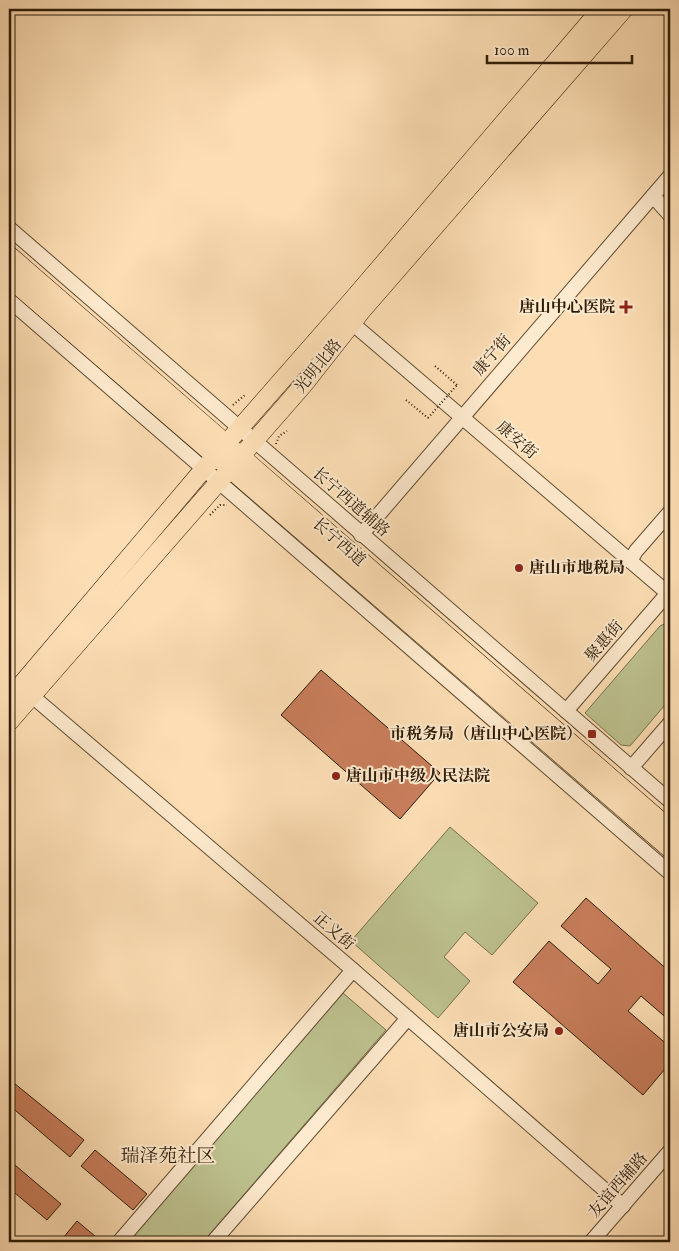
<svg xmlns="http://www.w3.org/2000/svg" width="679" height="1251" viewBox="0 0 679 1251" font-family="'IM FELL Double Pica','Noto Serif SC',serif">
<rect width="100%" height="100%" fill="#fddeb4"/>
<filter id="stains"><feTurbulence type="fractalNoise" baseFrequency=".004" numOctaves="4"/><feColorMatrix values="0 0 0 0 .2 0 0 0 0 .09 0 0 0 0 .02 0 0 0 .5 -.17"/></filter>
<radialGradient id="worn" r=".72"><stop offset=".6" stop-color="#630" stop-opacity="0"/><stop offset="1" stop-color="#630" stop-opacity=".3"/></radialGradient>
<g fill="#bdc28f" stroke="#756e4a">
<path d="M669,622L670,699L630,746L621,745L585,713L660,626Z"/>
<path d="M450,827L538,903L492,955L465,932L444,957L470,981L438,1018L351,941Z"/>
<path d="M343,993L386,1030L203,1242H126Z"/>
</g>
<g fill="#c97e5c" stroke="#2d1b06">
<path d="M321,670L440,773L400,819L281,715Z"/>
<path d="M586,898L670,972V1021L641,996L628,1011L670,1047V1063L643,1095L513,982L549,941L598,984L611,969L561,926Z"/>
<path d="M9,1079L84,1140L70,1157L9,1105Z"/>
<path d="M95,1150L147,1194L133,1210L81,1166Z"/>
<path d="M9,1160L61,1204L47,1220L9,1188Z"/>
<path d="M77,1221L102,1242H68L63,1238Z"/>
</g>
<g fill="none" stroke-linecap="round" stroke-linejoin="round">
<defs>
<g id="minor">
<path d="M653,196L670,215"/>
<path d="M9,228L670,801"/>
<path d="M9,300L670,873"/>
<path d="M346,318L670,595"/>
<path d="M361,535L670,176"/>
<path d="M630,561L636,551L670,512"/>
<path d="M25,690L353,970L623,1206"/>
<path d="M566,711L668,593"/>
<path d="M631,768L670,723"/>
<path d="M119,1242L353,970"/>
<path d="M213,1242L408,1018"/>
<path d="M591,1242L670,1151"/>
</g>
<g id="major">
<path d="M9,255L670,829"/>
<path d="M9,278L670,849"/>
<path d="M9,699L203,470L353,299L601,9"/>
<path d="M9,722L305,383L364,308L624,9"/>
</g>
</defs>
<use href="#minor" stroke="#614c32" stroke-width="16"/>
<use href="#major" stroke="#2d1b06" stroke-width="19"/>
<g stroke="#2d1b06" stroke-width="2" stroke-dasharray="1 2.5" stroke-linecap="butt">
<path d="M435,366L457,385"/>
<path d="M406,400L428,418"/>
<path d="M233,405L245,395"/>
<path d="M276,444L279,436L287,431"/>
<path d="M210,515L220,505H227"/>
<path d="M358,515L366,507"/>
<path d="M380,536L387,526"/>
</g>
<use href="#minor" stroke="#feeace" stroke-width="14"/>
<use href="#major" stroke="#fddeb4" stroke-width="18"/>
<path stroke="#2d1b06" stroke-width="2" stroke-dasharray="1 2.5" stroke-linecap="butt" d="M428,418L457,385"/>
</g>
<g fill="#8f2418" stroke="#feeace" stroke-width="2">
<path d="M623.5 299.5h5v5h5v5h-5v5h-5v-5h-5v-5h5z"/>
<circle cx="519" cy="568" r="5"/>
<rect x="587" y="729" width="10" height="10" rx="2.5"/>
<circle cx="336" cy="776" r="5"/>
<circle cx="559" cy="1031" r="5"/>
</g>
<g text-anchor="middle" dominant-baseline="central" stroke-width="4" stroke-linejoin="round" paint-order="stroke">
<g font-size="16" font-weight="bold" fill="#2d1b06" stroke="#feeace" text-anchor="end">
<text x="615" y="307">唐山中心医院</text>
<text x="529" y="568" text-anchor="start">唐山市地税局</text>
<text x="582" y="734">市税务局（唐山中心医院）</text>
<text x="346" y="776" text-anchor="start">唐山市中级人民法院</text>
<text x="549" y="1031">唐山市公安局</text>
</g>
<g font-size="16" fill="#2d1b06" stroke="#feeace">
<text transform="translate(492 355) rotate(-49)">康宁街</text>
<text transform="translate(318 366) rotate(-51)">光明北路</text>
<text transform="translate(517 440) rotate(41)">康安街</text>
<text transform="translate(351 502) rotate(41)">长宁西道辅路</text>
<text transform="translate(339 542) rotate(41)">长宁西道</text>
<text transform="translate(604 641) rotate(-49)">聚惠街</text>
<text transform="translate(334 931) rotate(41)">正义街</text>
<text transform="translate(618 1185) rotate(-49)">友谊西辅路</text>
</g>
<g font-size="19" fill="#2d1b06" stroke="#feeace">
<text x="168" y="1156">瑞泽苑社区</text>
</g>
</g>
<rect width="679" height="1251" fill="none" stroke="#fddeb4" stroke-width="30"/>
<rect x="10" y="10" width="659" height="1231" fill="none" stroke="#2d1b06" stroke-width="2.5"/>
<rect x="15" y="15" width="649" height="1221" fill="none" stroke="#2d1b06"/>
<path d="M487 55v8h145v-8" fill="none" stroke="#2d1b06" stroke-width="2.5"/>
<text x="494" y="55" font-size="15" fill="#2d1b06" stroke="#feeace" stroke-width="4" paint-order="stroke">100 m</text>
<rect width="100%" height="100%" filter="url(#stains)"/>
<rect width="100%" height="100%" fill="url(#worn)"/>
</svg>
